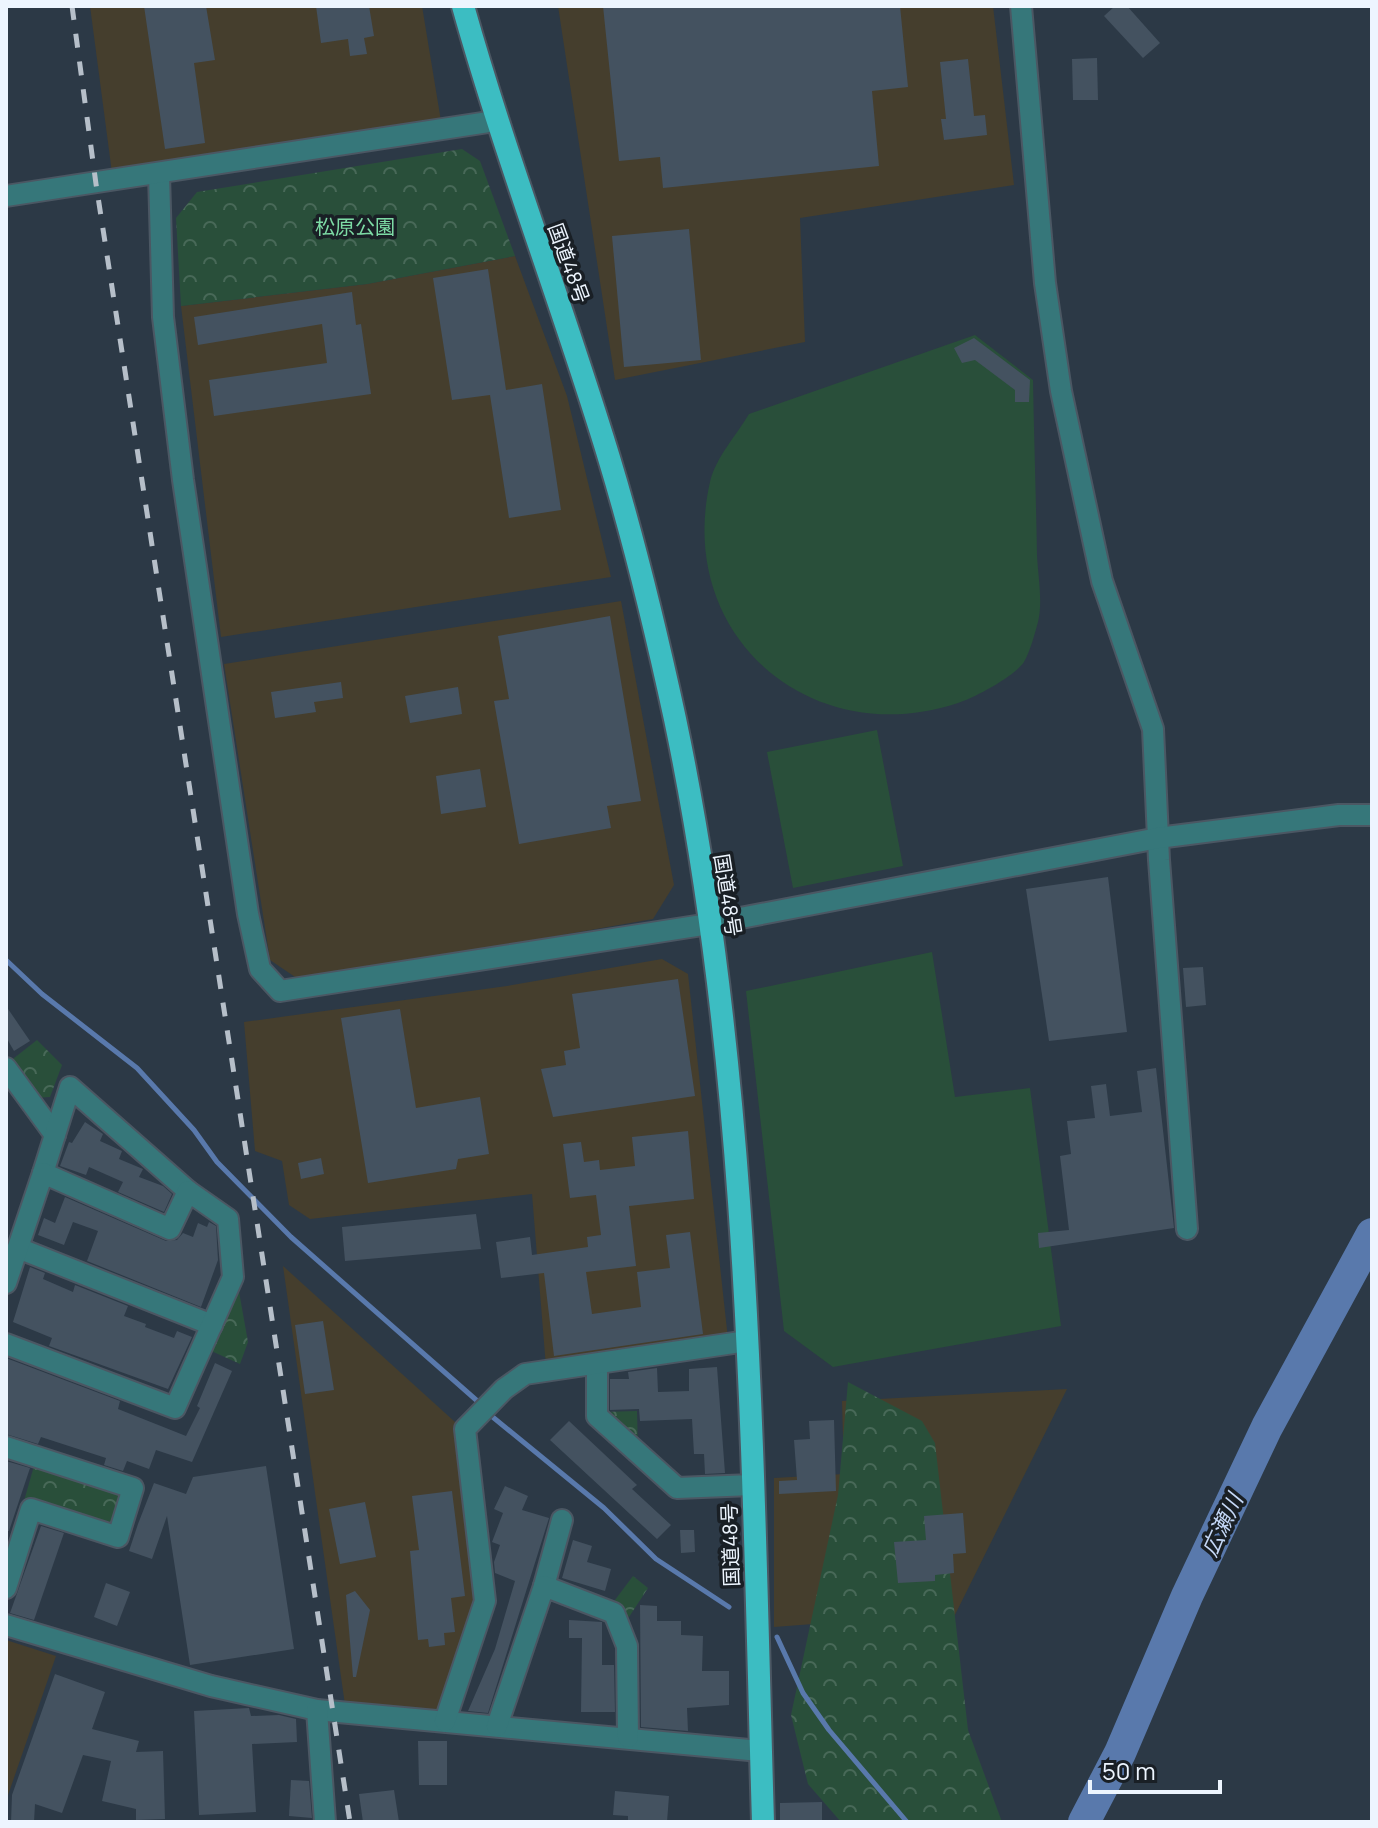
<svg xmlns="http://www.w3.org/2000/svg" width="1378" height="1828" viewBox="0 0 1378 1828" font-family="Manrope,'Noto Sans JP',sans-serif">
<defs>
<pattern id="forest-crowns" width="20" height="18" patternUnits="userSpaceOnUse" patternTransform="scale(2)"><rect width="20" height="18" fill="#294f3a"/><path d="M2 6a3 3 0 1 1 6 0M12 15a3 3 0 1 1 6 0" fill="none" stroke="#486958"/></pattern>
</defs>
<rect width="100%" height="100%" fill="#2c3946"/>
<g fill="#453e2d">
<path d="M90,6H422L441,121L112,173Z"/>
<path d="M558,6H993L1014,185L800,218L805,342L615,380Z"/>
<path d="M515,256L567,396L611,577L221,637L181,306L367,284Z"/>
<path d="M621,601L674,885L653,919L301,981L270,960L224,664Z"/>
<path d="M662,959L688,974L728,1339L546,1367L532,1194L310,1219L289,1205L282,1161L255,1151L244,1022L507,986Z"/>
<path d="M283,1266L455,1422L474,1603L439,1711L345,1705Z"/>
<path d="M1067,1389L947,1631L879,1619L774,1627V1478L844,1474L842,1401Z"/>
<path d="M6,1640L56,1656L6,1801Z"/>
</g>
<g fill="url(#forest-crowns)">
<path d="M462,149L480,161L515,256L367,284L181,306L176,218L197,192Z"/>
<path d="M37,1040L62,1065L50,1097L35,1098L9,1062Z"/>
<path d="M238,1286L248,1342L240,1364L207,1349Z"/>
<path d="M848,1382L922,1421L935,1443L968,1730L1002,1822H841L808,1784L791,1715L838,1495Z"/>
<path d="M637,1411L638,1450L603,1412Z"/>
<path d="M34,1466L126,1493L115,1528L24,1501Z"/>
<path d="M633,1576L648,1588L629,1617L612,1604Z"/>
</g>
<g fill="#294f3a">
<path d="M975,335L1033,380C1034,438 1036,497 1037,555C1038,576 1043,602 1038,622C1035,633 1030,652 1024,662C1015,676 974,698 958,703C811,752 675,636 710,482C716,457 736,436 749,414Z"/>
<path d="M877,730L903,866L793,888L767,752Z"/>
<path d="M932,952L955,1097L1030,1088L1061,1326L833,1367L784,1331L746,991Z"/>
</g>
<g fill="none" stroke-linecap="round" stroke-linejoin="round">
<g stroke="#5979ac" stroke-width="5">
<path d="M6,960L42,994L137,1068L194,1130L217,1162L291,1237L483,1406"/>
<path d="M489,1414L604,1508L656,1559L729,1607"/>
<path d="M777,1637L803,1693L829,1730L907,1822"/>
</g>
<path stroke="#5979ac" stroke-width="32" d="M1084,1822L1120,1753L1187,1596L1267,1427L1372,1234"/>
</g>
<g fill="#445260">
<path d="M144,6H206L215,60L194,63L205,143L165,149Z"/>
<path d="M316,6H369L374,36L364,38L367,54L350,56L348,39L321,43Z"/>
<path d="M603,6H900L908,87L872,91L879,166L663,188L660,157L619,161Z"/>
<path d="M1115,6H1127L1160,43L1143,58L1104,16Z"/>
<path d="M1097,58L1098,100H1073L1072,59Z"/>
<path d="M968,59L974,116L985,115L987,135L944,140L941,119H946L940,62Z"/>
<path d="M689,229L701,360L624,367L612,236Z"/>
<path d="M488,269L506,390L542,384L561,510L509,518L490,395L452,400L433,278Z"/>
<path d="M352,292L356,325L361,324L371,394L214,416L209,380L327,363L322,324L198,345L194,317Z"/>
<path d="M974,338L1030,380L1029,402H1015V390L975,360L962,363L954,348Z"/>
<path d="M610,616L641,801L607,806L611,828L519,844L494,701L509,699L498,636Z"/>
<path d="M341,682L343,698L314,702L316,712L275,718L271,692Z"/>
<path d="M458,687L462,714L410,723L405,696Z"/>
<path d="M480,769L486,807L441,814L436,776Z"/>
<path d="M1108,877L1127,1032L1049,1041L1026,889Z"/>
<path d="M1203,967L1206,1005L1186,1007L1183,968Z"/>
<path d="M678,979L695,1096L553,1117L541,1069L566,1065L564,1051L580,1048L572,994Z"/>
<path d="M6,1006L30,1041L14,1051L6,1037Z"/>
<path d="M400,1009L416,1108L480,1097L489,1154L458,1159L456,1169L368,1183L341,1018Z"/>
<path d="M1156,1068L1174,1228L1039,1248L1038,1233L1069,1230L1060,1156L1071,1154L1067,1121L1095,1118L1091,1086L1106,1084L1110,1116L1142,1112L1137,1071Z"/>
<path d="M85,1122L103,1134L100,1141L122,1151L119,1159L143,1169L139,1177L163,1186L172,1194L164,1212L118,1192L123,1182L89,1167L86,1175L60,1166L69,1142L72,1143Z"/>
<path d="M688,1131L694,1199L629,1206L636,1266L586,1272L592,1314L641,1307L637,1272L670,1268L666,1235L690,1232L703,1334L554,1356L544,1273L501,1278L496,1242L530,1237L532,1255L588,1247L587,1237L601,1235L596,1195L570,1198L563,1144L581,1142L584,1162L599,1160L600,1170L635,1166L632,1137Z"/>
<path d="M321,1158L324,1174L301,1179L298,1163Z"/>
<path d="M65,1197L166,1241L177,1240L183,1233L193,1237L198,1223L207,1227L209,1222L216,1226L218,1260L201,1307L87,1261L98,1231L73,1222L64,1245L38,1235L44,1218L55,1223Z"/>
<path d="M476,1214L481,1249L345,1261L342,1227Z"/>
<path d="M30,1267L45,1273L43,1279L73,1292L75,1285L128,1306L124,1316L146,1324L145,1327L174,1338L177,1331L192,1337L168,1389L49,1346L52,1338L13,1322Z"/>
<path d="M323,1321L334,1390L305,1394L295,1325Z"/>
<path d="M6,1358L120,1401L118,1409L186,1436L200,1408L197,1406L215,1363L232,1371L192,1462L156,1450L149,1469L127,1461L123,1471L104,1465L106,1458L41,1437L38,1444L6,1434Z"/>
<path d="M717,1367L725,1473L705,1474L704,1454H694L692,1419L640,1421L639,1409L610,1410V1379H629L628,1372L657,1368L658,1392L689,1391V1369Z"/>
<path d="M834,1420L836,1491L779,1494V1481L797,1480L794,1440L810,1439L809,1421Z"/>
<path d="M569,1421L637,1485L632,1489L671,1525L657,1539L550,1440Z"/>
<path d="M6,1461L30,1468L9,1531H6Z"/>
<path d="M266,1466L294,1649L190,1665L167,1516L152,1559L129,1551L138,1524L154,1483L186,1494L193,1477Z"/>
<path d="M505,1486L528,1496L522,1510L549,1518L488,1713L468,1711L495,1649L515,1581L495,1573L494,1562L500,1545L492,1542L503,1513L494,1509Z"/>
<path d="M452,1491L465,1596L451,1598L455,1632L444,1633L445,1645L429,1647L428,1639L418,1640L410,1551L419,1550L412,1496Z"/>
<path d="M365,1502L376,1557L340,1564L329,1509Z"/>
<path d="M963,1513L966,1553L953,1554L954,1573L935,1575V1581L898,1583L894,1542L926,1540L924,1516Z"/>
<path d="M41,1526L64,1533L34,1620L10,1613Z"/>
<path d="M680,1530H694L695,1552L681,1553Z"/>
<path d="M573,1540L592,1546L587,1562L611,1569L605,1591L562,1578Z"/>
<path d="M106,1583L130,1592L117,1626L94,1617Z"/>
<path d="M355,1591L370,1610L356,1677H353L346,1595Z"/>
<path d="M640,1605L657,1606V1621H681V1635L703,1636L702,1671H729V1705L687,1708L688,1731L641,1727Z"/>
<path d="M569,1620L602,1622V1665H614L615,1712H581L582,1638H569Z"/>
<path d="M55,1674L105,1692L92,1729L139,1741L136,1752L163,1751L165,1819L136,1820V1809L102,1801L111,1761L83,1755L62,1813L35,1804L34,1822H11L12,1795Z"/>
<path d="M249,1708L251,1716L279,1715L296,1719L297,1742L252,1744L256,1812L199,1815L194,1711Z"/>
<path d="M418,1741H447V1785H419Z"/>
<path d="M291,1780L309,1781L312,1818L289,1816Z"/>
<path d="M394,1790L399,1822H363L359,1794Z"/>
<path d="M615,1791L669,1796L667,1822H628V1816L613,1815Z"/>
<path d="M822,1802V1822H780V1803Z"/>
</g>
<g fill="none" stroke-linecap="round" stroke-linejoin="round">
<defs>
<g id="minor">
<path d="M1021,6L1045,283L1061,391L1102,581L1153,729L1159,860L1187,1229"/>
<path d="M6,1068L55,1135"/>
<path d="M43,1173L70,1087L188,1191"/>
<path d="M18,1248L212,1325"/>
<path d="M6,1283L43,1173L170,1229L188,1191L228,1219L233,1277L175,1408L6,1344"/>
<path d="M597,1364V1416L677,1488L752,1485"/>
<path d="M6,1447L133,1488L118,1537L31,1509L6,1588"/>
<path d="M544,1586L562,1520"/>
<path d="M6,1625L211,1686L317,1710L760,1751"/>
<path d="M317,1710L325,1822"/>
<path d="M445,1721L485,1601L465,1429L504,1389L525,1374L747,1341"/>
<path d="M497,1726L544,1586L614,1613L627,1646L628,1737"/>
</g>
<g id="tertiary">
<path d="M159,174L163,317L183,480L248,914L260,969L280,991L709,924L1158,838L1339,815H1372"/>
<path d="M6,196L495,121"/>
</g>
<path id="trunk" d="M463,6C506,159 563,306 609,458C635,544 656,631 675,719C751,1080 752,1455 763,1822"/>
</defs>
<use href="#minor" stroke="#4b5763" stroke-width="24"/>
<use href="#tertiary" stroke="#4b5763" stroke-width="24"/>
<use href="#trunk" stroke="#4b5763" stroke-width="26"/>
<use href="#minor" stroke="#36777a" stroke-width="20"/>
<use href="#tertiary" stroke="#36777a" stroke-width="20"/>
<use href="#trunk" stroke="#3cbdc2" stroke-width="22"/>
<path stroke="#b6bfc9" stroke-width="5" stroke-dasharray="14 14" stroke-linecap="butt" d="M72,6L96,184L350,1822"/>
</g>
<g text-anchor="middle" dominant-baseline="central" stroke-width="7" stroke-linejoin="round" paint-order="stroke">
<g font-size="20" fill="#7ddba5" stroke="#191f25">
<text x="355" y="226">松原公園</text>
</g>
<g font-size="20" fill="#edf5fe" stroke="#191f25">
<text transform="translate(569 263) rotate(70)">国道48号</text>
<text transform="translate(728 895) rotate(81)">国道48号</text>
<text transform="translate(730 1545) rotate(-92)">国道48号</text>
</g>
<g font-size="22" font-style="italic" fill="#c5d8f7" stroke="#191f25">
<text transform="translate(1222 1525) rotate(-65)">広瀬川</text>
</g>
</g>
<rect width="1378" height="1828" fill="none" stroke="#edf5fe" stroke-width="16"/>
<path d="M1090 1780v12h130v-12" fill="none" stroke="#edf5fe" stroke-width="4"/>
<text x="1102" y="1780" font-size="24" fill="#edf5fe" stroke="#191f25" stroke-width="6" paint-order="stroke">50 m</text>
</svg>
